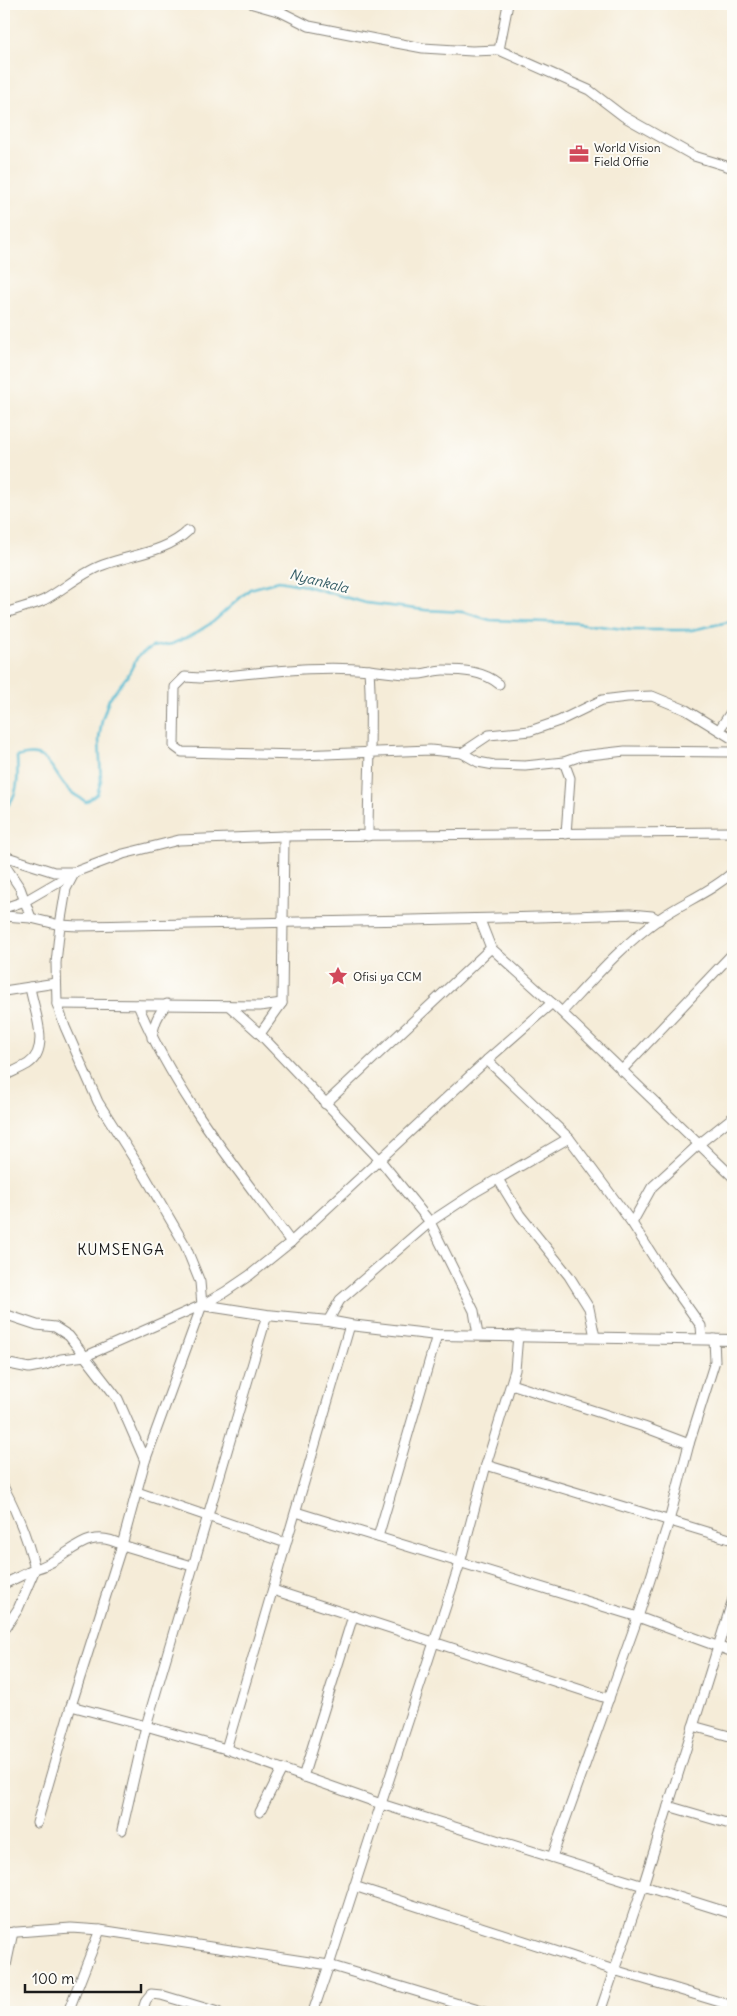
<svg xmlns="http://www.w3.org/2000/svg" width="737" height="2016" viewBox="0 0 737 2016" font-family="Delius,sans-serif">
<rect width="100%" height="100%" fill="#fdfcf7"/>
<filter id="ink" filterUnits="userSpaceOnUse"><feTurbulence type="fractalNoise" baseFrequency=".02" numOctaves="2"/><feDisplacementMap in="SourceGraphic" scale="10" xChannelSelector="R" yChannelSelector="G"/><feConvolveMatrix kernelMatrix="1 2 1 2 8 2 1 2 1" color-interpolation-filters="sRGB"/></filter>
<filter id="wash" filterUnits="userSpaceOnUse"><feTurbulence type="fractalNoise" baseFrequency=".0096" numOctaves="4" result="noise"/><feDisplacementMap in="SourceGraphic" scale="20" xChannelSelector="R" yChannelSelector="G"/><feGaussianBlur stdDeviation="1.12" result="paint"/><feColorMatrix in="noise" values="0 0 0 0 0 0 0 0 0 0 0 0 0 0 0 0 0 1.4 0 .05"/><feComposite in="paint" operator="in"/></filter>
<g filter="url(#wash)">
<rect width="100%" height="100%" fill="#f5ecd8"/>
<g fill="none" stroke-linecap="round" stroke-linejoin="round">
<path stroke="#53bad1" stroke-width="2.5" d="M4,809C20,796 18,775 17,757C52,746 50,773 70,791C74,795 81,798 86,802L97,794L101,781L99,739L102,720L109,699L128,675L138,656L152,647L172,644L194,634L213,622L250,589L279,581L306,586L366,603L425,610L463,612L490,620L577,623L631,630H692L733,621"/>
</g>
</g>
<g filter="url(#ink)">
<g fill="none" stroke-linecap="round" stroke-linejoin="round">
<defs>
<g id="minor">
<path d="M253,4L281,12L309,26L375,39L423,48L472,51L499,50"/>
<path d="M508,4L499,50L589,90L623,116L694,156L733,168"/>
<path d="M4,614C17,608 31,606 44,600C64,589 81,573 103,565C132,554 165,553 188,531"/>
<path d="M369,670C386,672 403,675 420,674C428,673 436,670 443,670C463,670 483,671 499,684"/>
<path d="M719,730L733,709"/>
<path d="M462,753L489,735L530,731L559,721L602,700L627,697L652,696L686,710L733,739"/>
<path d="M564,762L570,778L566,834"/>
<path d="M368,836C368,781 373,725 369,670C314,664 256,674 200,678L185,677L175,687L174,746L182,752L299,755L430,750L462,753L478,762L494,765L525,766L564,762L581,756L625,751L733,752"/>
<path d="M4,856L54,872H75L123,854L179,840L284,836L733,832"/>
<path d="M4,864L20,888L31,918"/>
<path d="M4,908L25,901L75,872"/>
<path d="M4,916L31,918L60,925L78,926C262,922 446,921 630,914L652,916L659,920"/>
<path d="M480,920L491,948L552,1003L733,1177"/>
<path d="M4,991L56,983"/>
<path d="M57,1004L260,1006L282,1003"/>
<path d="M138,1005C174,1092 236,1167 291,1242"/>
<path d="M229,1006L260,1034L380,1160L430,1222L474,1311L478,1335"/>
<path d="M562,1012C592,980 622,945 659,919C683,902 711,892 733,872"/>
<path d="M260,1034L282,1003L284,836"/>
<path d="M152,1038C154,1024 157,1015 167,1004"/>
<path d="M487,1060L569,1138L632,1223L665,1275L701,1326L702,1339"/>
<path d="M621,1071L733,953"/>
<path d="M4,1076C12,1072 21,1068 28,1064C52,1048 33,1009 30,987"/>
<path d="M325,1104L491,948"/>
<path d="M498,1179L520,1215L569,1276L589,1308L595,1337"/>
<path d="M632,1223L652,1187L699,1144L733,1117"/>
<path d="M4,1314L37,1325L55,1327L69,1336L118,1399L145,1461"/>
<path d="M328,1321L340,1300L430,1222L477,1191L569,1138"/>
<path d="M4,1363L29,1368L45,1365L61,1359L86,1356L202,1305L225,1292L250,1275L291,1242L487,1060L552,1003"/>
<path d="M511,1384L644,1427L689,1444"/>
<path d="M486,1465L733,1540"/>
<path d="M4,1488C18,1514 28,1540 35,1569L4,1584"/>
<path d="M137,1492L286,1543"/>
<path d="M296,1512L638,1617L733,1652"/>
<path d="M378,1537L437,1335"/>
<path d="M273,1590L609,1699"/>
<path d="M4,1630L18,1609L35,1569C68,1561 84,1524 122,1545L192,1566"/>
<path d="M71,1706L146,1726L267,1315"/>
<path d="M693,1726L733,1737"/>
<path d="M226,1749L350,1325"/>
<path d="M303,1777L353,1616"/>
<path d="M668,1806L733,1825"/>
<path d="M260,1812L282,1769"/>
<path d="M37,1823L71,1706L122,1545L145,1461L202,1305L200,1282L185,1245L145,1176L98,1102L65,1027L57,1004L56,963L60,925L66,889L75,872"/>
<path d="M122,1830L146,1726L226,1749L381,1804L460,1563L486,1465L515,1370L518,1335"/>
<path d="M552,1857L638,1617L669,1521L689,1444L715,1361L714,1339"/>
<path d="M354,1886L614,1970L733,2006"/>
<path d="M4,1933L71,1928L100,1930L329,1965L381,1804L733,1914"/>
<path d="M4,1975L13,1932"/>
<path d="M68,2012L100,1930"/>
<path d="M142,2012L146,2000L151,1994L161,1995L218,2012"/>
<path d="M313,2012L329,1965L485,2012"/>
<path d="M600,2012L643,1886L733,1599"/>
</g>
<path id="tertiary" d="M202,1305L267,1315L328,1321L350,1325L437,1335L733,1340"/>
</defs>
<use href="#minor" stroke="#88847a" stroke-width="11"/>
<use href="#tertiary" stroke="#88847a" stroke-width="12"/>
<use href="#minor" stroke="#fff" stroke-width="9"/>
<use href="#tertiary" stroke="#fff" stroke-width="10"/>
</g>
</g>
<defs>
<symbol id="office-bare" viewBox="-9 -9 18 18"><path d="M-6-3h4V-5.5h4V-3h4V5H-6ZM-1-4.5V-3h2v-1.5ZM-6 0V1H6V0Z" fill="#d1495b" stroke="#fdfcf7" stroke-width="2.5" paint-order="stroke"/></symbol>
<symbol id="sight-bare" viewBox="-9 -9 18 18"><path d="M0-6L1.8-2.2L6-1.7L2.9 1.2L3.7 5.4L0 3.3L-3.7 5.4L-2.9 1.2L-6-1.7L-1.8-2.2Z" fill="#d1495b" stroke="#fdfcf7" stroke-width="2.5" paint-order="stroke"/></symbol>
</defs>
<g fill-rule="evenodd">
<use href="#office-bare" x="565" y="140" width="28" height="28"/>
<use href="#sight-bare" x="324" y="962" width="28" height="28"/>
</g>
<g text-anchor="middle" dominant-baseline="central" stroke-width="4" stroke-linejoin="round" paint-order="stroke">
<g font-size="12" fill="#1c1c1c" stroke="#fdfcf7" text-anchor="start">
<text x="594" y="147">World Vision<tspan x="594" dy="14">Field Offie</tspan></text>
<text x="353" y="976">Ofisi ya CCM</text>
</g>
<g font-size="14" font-style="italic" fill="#325b64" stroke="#fdfcf7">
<text transform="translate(319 581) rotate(14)">Nyankala</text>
</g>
<g font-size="15" letter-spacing="1" fill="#1c1c1c" stroke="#fdfcf7">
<text x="121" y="1249">KUMSENGA</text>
</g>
</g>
<rect width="737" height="2016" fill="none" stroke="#fdfcf7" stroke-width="20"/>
<path d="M25 1984v8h116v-8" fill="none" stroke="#1c1c1c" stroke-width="2.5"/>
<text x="32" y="1984" font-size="15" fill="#1c1c1c" stroke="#fdfcf7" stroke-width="4" paint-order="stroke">100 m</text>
</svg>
